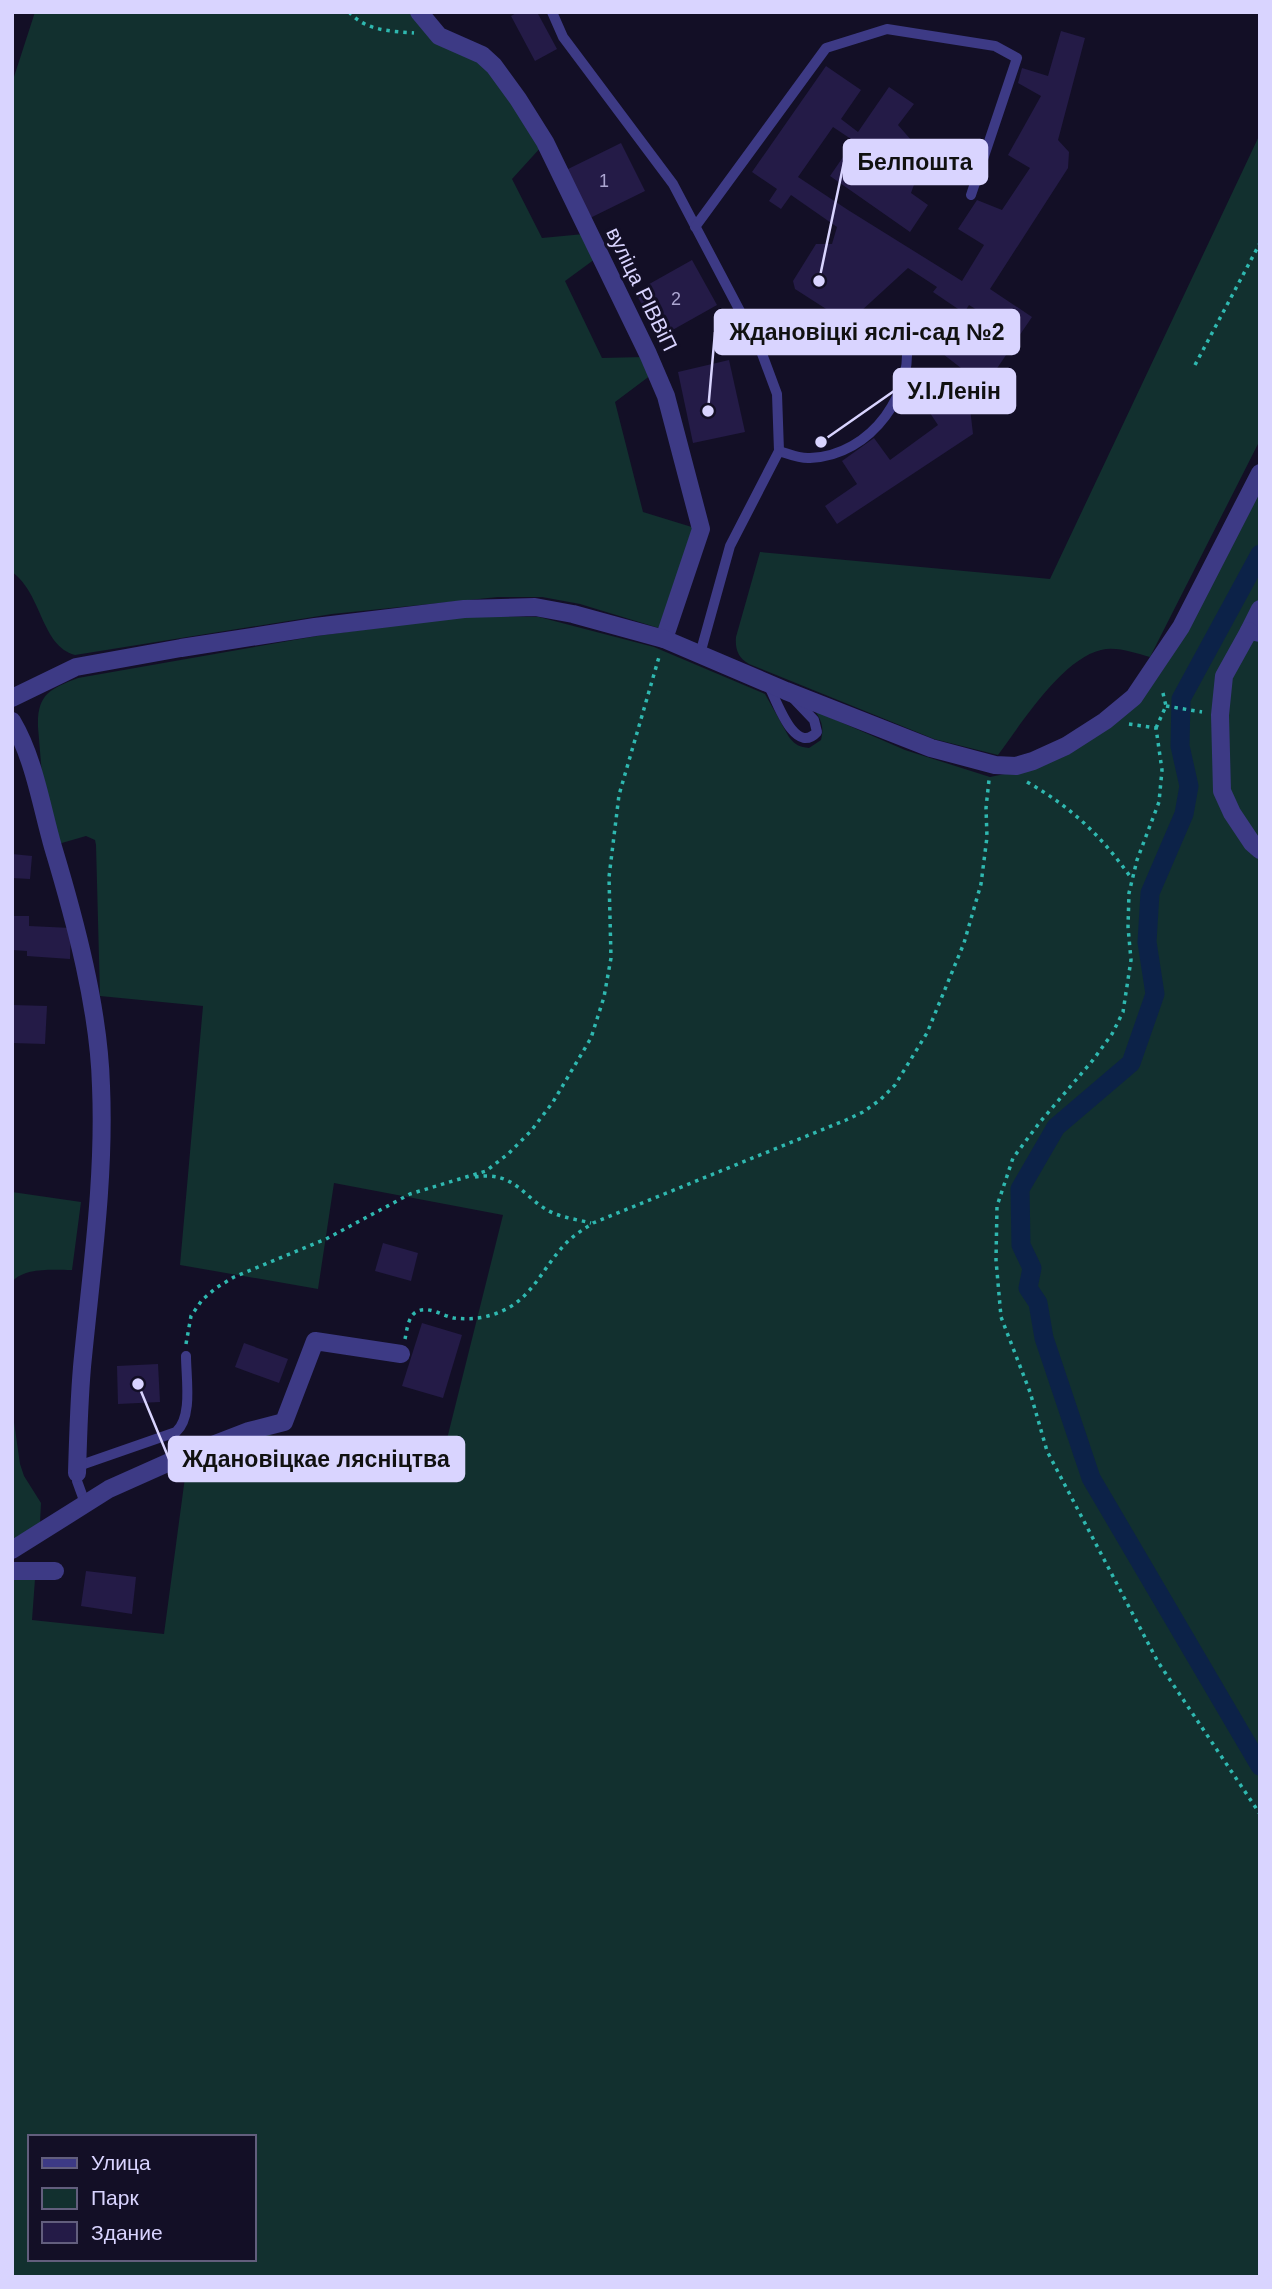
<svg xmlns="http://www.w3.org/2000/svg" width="1272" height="2289" viewBox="0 0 1272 2289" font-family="Helvetica,sans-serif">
<rect width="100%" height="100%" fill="#130f26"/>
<g fill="#12302f" fill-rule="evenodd">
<path d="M35,12H416L482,59L542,146L512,179L542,238L584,234L595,259L565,281L602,358L644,357L651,375L615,402L643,512L695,528L662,629L580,604L542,597H498L332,614L75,655C41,646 42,593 12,572V83Z"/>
<path d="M1260,134V440L1150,657C1135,653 1116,646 1101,650C1062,659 1021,724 998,755L934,739L749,664C738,658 735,649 736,637L760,552L1050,579Z"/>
<path d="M1260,492V603L1224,676L1250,633L1260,635V2277H12V1578L35,1579L32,1620L164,1634L188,1455L249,1431L439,1471L503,1215L334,1183L318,1289L180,1265L203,1006L100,996L96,845L95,840L86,836L48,847L38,727C37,695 49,689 78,678L317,636L465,616L539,617L654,647L765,694L789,737C795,745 800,747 809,748L821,740C824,728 822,721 815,711L905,750L990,777L1034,768L1138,703L1162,671L1187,629ZM30,2137H254V2259H30Z"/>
<path d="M12,1192L81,1202L72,1270C54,1270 24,1267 12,1282Z"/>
<path d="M12,1408L20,1464L24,1476L41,1503L40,1523L12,1541Z"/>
</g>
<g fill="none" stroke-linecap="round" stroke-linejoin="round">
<path stroke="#0c2248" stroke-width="19" d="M1260,554L1181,699L1180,746L1189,786L1184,814L1150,893L1147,942L1155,994L1131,1063L1056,1127L1020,1189L1021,1245L1032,1268L1028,1288L1038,1303L1044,1338L1091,1478L1260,1766"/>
</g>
<g fill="#241b47">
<path d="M518,12H537L557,49L535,61L511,16Z"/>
<path d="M1061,31L1085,38L1058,140L1069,152L1068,168L990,289L1032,317L970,408L973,434L837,524L825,506L857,484L842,461L874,438L890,460L938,425L928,410L961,368L943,354L956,338L978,342L993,320L969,305L964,313L933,292L937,287L908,268L848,323L795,289L793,281L816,244H832L837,227L791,195L781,209L769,201L777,189L752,172L826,66L861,90L841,119L858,132L889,87L914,104L898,125L912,141L919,171L911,193L928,205L910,232L830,176L854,141L833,127L798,177L848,210L962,281L984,245L958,229L977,200L1002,210L1030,168L1008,155L1041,96L1018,83L1022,68L1048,76Z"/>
<path d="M621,143L645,191L588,219L564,171Z"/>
<path d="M692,260L717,305L660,337L635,292Z"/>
<path d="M729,360L745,432L693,443L678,372Z"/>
<path d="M12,854L32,856L30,879L12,878Z"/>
<path d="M12,916H29V926L71,928L70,959L27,956V951L12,950Z"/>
<path d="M12,1005L47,1006L45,1044L12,1043Z"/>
<path d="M383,1243L418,1253L411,1281L375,1271Z"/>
<path d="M422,1323L462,1335L443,1398L402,1386Z"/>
<path d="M244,1343L288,1359L279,1383L235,1367Z"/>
<path d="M158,1364L160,1402L118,1404L117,1366Z"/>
<path d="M86,1571L136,1577L132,1614L81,1606Z"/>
</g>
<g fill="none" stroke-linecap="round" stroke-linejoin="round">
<g stroke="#2fb8b0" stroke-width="3.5" stroke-dasharray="3.5 5" stroke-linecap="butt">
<path d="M349,12C366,31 390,31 414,33"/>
<path d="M1195,365L1260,243"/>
<path d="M1166,706L1202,712"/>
<path d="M1129,724L1156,728L1162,770L1159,802L1137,860L1129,893L1128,927L1131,960L1123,1012L1112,1034L1093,1060L1040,1122L1013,1158L997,1206L996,1260L1001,1317L1030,1392L1047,1451L1158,1662L1260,1814"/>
<path d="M1156,728L1166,706L1162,689"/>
<path d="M1027,782C1073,808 1102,837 1132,879"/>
<path d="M475,1177C516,1170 524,1200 553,1213C565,1218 579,1220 591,1223"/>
<path d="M405,1339C407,1330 408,1315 418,1311C429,1306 443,1316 454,1318C470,1320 487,1318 502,1311C530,1299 541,1272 560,1250C569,1238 581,1231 593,1223L846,1120L863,1112L880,1100L895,1085L927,1033L964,943L981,884L987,837L986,808L989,780"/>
<path d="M186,1344L191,1316L202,1300L216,1288L234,1277L326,1239L410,1194L486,1171L508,1154L531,1131L553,1102L591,1038L604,997L611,958L609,877L619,795L659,657"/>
</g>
<g stroke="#3d3a85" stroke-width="10">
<path d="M552,12L563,37L673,184L761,351L777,394L779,451"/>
<path d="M695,227L826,48L887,29L995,46L1017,58L971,195"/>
<path d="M700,654L730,546L779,451C789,454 800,459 810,458C871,456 918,391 905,332"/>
<path d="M769,686C777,702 795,756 817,732L814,720L793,698"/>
<path d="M85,1503L77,1481L79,1468L84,1464L176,1432C193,1417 186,1378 186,1356"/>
</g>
<g stroke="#3d3a85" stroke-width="18">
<path d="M419,12L439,36L482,55L494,66L518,99L545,142L648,354L666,396L701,529L664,639"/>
<path d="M1260,609L1249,631L1260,633"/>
<path d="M1249,631L1224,676L1220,715L1222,791L1232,813L1252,843L1260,850"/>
<path d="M12,698L76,667L181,648L315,627L464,609L535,607L573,614L664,639L786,691L931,748L995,765L1016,766L1033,761L1066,746L1105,721L1134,697L1181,627L1260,473"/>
<path d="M12,721C34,758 41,805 53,847C75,920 99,1009 101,1086C105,1180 91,1273 82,1367C79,1402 78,1438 77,1473"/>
<path d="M12,1550L109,1489L174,1460L249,1431L284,1422L315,1341L401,1354"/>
<path d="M12,1571H55"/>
</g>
</g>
<g text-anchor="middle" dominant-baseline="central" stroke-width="6" stroke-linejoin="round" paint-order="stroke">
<g font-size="18" fill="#aca6d1">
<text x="604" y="181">1</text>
<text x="676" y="299">2</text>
</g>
<g font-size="21" fill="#d9d4ff" stroke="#130f26">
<text transform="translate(642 289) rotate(64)">вуліца РІВВіП</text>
</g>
</g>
<path fill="none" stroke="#d9d4ff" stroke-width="2.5" d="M819 281L844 162M708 411L715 332M821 442L894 391M138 1384L169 1459"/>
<g fill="#d9d4ff" stroke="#130f26" stroke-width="2.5">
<circle cx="819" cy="281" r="7"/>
<circle cx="708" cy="411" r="7"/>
<circle cx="821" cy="442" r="7"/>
<circle cx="138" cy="1384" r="7"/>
</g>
<g fill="#d9d4ff" stroke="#d9d4ff" stroke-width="2.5">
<rect x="844" y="140" width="143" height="44" rx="7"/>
<rect x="715" y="310" width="304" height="44" rx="7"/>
<rect x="894" y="369" width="121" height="44" rx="7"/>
<rect x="169" y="1437" width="295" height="44" rx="7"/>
</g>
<g font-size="23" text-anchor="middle" font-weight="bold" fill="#111">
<text x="915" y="170">Белпошта</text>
<text x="867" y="340">Ждановіцкі яслі-сад №2</text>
<text x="954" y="399">У.І.Ленін</text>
<text x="316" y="1467">Ждановіцкае лясніцтва</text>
</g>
<rect width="1272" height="2289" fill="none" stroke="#d9d4ff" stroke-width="28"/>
<rect x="28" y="2135" width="228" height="126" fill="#130f26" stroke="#625e7d" stroke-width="2"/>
<rect x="42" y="2158" width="35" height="10" fill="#3d3a85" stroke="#625e7d" stroke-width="2"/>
<text x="91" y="2170" font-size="21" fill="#d9d4ff">Улица</text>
<rect x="42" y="2188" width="35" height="21" fill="#12302f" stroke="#625e7d" stroke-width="2"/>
<text x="91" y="2205" font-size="21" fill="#d9d4ff">Парк</text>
<rect x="42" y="2222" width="35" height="21" fill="#241b47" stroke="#625e7d" stroke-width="2"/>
<text x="91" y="2240" font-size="21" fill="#d9d4ff">Здание</text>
</svg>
